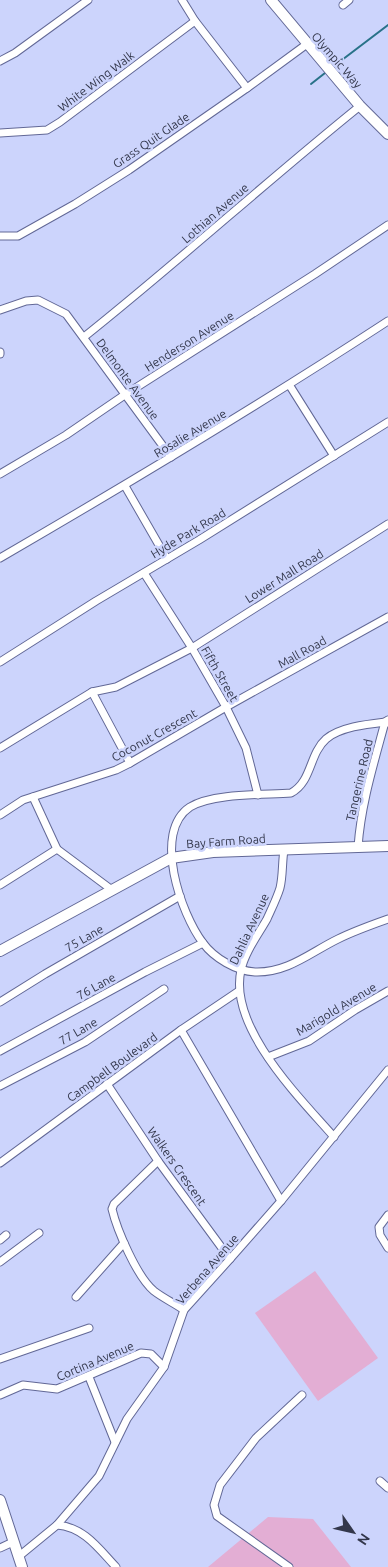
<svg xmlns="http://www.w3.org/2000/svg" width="388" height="1567" viewBox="0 0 388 1567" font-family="Ubuntu,sans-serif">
<rect width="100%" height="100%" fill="#ccd4fc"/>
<g fill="#e3aed4">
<path d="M315,1271L378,1358L318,1401L255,1313Z"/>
<path d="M268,1517L313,1519L351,1567H208Z"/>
</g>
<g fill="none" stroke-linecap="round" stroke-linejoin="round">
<g stroke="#287288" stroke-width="2">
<path d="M334,66L388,25"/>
<path d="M311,84L325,73"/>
</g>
<defs>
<g id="street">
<path d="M182,0L195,21L247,88"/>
<path d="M343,5L349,0"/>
<path d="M0,61L15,53L88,0"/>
<path d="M0,133L47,130L60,122L195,21"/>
<path d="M0,236H18L75,204L129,170L247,88L307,44"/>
<path d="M0,310L26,301L38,300L66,314L171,457"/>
<path d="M84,337C178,262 267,181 360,106"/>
<path d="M0,352V354"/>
<path d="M290,386L334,456"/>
<path d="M0,474L66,435L126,394L315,274L388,225"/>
<path d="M125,486L167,559"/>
<path d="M0,558C131,482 261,404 388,321"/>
<path d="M144,573L192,648L226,707L246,748L258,795"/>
<path d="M0,662L96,601L199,540L388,422"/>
<path d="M92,692L130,763"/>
<path d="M388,723L385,722C368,724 340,727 326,739C309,754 312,782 291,793C264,795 213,793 190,807C152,832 181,914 203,943C214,958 236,971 255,972C288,973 311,952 338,939C354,931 371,925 388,919"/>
<path d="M0,748L92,692L116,687L192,648L388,524"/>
<path d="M33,797L57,849L112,890"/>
<path d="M0,815L23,800L116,770L130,763L226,707L388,617"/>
<path d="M358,847C361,804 374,763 385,722L388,720"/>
<path d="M284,850C282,862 283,876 280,888C277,898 271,910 267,919C258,935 245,952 241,970C228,1027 300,1098 334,1137"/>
<path d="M0,885L57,849"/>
<path d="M0,1002L45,974L180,896"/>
<path d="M181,1030L281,1201"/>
<path d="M0,1051L145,972L203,943"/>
<path d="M268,1057L309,1041L355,1010L388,991"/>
<path d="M107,1084L158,1161L230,1259"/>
<path d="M0,1086L85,1042L164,989"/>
<path d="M158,1161L114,1204L112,1209C117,1230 137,1277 154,1291C163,1298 174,1303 184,1310"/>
<path d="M0,1163L181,1030L239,991"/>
<path d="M388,1215L379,1227L380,1235L388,1248"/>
<path d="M0,1240L6,1235"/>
<path d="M0,1262L39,1233"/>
<path d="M76,1297L124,1243"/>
<path d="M0,1359L89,1328"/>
<path d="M89,1377L115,1442"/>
<path d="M0,1395L23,1385L57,1389L141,1353L151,1354L164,1367"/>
<path d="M380,1481L388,1488"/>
<path d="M57,1525L99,1476L127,1419L164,1367L184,1310L230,1259L281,1201L388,1070"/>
<path d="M0,1548L13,1542"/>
<path d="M18,1557L57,1525C84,1527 99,1549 116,1567"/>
<path d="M289,1567L217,1516L214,1505L220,1485L256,1438L302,1395"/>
</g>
<g id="secondary">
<path d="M271,0L360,106L388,134"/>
<path d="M0,951L171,858L213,852L388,846"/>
<path d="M0,1500L22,1567"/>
</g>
</defs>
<use href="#street" stroke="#626896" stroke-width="9"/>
<use href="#secondary" stroke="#626896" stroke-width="12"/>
<use href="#street" stroke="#fff" stroke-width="7"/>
<use href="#secondary" stroke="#fff" stroke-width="10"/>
</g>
<g text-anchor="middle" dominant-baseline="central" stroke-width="5" stroke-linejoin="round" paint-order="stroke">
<g font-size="12" fill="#33374b" stroke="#ccd4fc">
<text transform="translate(337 60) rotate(49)">Olympic Way</text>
<text transform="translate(96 81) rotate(-37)">White Wing Walk</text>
<text transform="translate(151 140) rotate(-34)">Grass Quit Glade</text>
<text transform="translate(215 213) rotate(-41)">Lothian Avenue</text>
<text transform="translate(189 341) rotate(-32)">Henderson Avenue</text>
<text transform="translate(128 379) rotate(54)">Delmonte Avenue</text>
<text transform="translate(190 433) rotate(-31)">Rosalie Avenue</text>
<text transform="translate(188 533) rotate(-31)">Hyde Park Road</text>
<text transform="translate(284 576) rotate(-32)">Lower Mall Road</text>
<text transform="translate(302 652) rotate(-29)">Mall Road</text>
<text transform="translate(220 674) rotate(60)">Fifth Street</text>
<text transform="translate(154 735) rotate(-29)">Coconut Crescent</text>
<text transform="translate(359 780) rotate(-77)">Tangerine Road</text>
<text transform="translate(226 841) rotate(-4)">Bay Farm Road</text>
<text transform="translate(249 929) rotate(-65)">Dahlia Avenue</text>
<text transform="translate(84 938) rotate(-30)">75 Lane</text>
<text transform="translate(96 986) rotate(-29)">76 Lane</text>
<text transform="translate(336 1009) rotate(-31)">Marigold Avenue</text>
<text transform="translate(78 1031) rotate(-30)">77 Lane</text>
<text transform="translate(112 1067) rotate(-36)">Campbell Boulevard</text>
<text transform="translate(177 1166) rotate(55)">Walkers Crescent</text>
<text transform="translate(207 1269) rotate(-49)">Verbena Avenue</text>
<text transform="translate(95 1361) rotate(-23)">Cortina Avenue</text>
</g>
</g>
<g transform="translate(353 1532) rotate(124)" stroke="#ccd4fc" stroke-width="4" paint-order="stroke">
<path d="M0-4L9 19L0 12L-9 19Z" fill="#33374b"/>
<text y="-8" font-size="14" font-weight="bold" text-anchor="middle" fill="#33374b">N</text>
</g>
</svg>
